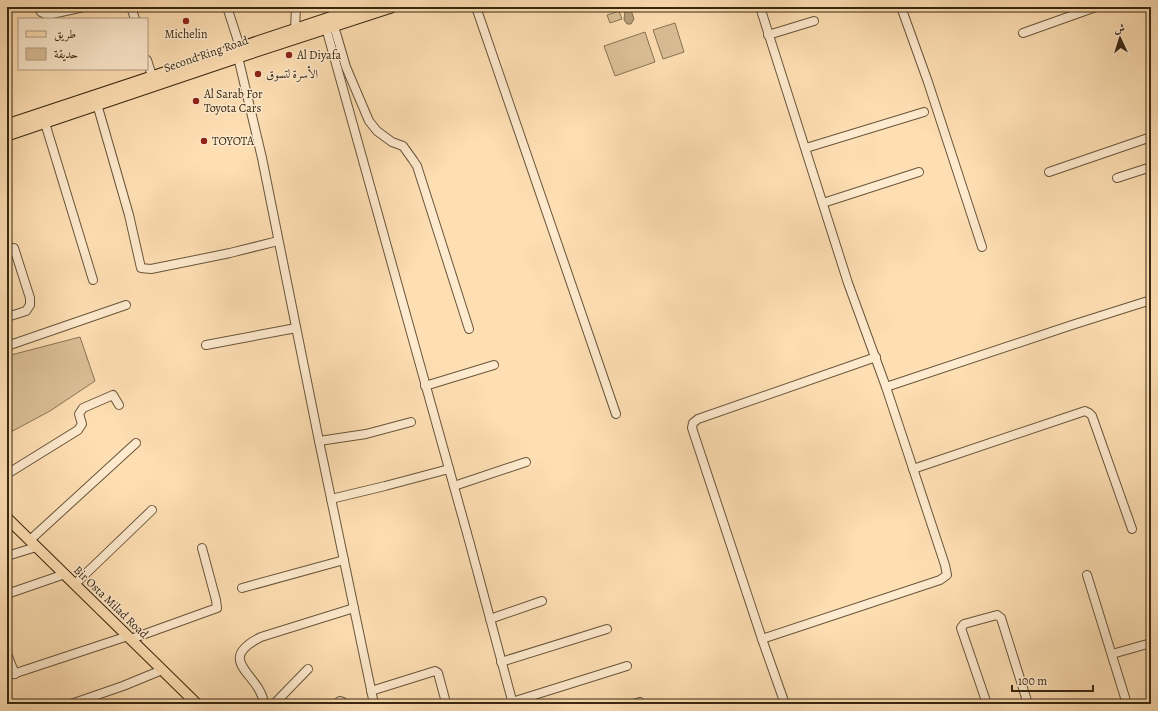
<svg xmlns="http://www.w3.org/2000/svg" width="1158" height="711" viewBox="0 0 1158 711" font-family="Alegreya,Amiri,serif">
<rect width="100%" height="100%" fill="#fedfb3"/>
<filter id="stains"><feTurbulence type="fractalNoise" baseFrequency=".005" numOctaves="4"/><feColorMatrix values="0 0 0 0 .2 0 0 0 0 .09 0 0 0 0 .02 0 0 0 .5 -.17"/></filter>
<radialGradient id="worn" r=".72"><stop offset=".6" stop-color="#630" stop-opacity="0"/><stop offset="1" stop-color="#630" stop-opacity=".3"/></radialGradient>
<g fill="#dcc097" stroke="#8a7454">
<path d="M619,11L622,19L610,23L607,15Z"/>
<path d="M675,23L684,52L663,59L653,30Z"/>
<path d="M645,32L655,62L615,76L604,46Z"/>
<path d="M80,337L95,381L50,411L7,434V356Z"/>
</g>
<path fill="#baa07c" stroke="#867051" d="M621,7H630L634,19L631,24H627L624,20L625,11L622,10Z"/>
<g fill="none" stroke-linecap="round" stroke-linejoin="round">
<defs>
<g id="minor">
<path d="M38,7L41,12L47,15L84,7"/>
<path d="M131,7L135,19"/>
<path d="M227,7L240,47"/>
<path d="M476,7L616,414"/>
<path d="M760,7L848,283L886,387L1072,325L1151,300"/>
<path d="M901,7L928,82L982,247"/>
<path d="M334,26L346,67L369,121L377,131L392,142L403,146L413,160L417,166L469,329"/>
<path d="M326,28L470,544L513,704"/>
<path d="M295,29L296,7"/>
<path d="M1023,33L1096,7"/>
<path d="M768,35L814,21"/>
<path d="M238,57L262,158L319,441L374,704"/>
<path d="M147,60L152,76"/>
<path d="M97,104L129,215L141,268L151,269L230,253L278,241"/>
<path d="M45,123L93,280"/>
<path d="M806,148L924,112"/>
<path d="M1049,172L1151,137"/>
<path d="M1117,178L1151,167"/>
<path d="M823,203L919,172"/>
<path d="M7,317L26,311L30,305V298L14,248"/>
<path d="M206,345L296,328"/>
<path d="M7,346L126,305"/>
<path d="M425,386L494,365"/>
<path d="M319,441L366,434L411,422"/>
<path d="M913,469L1085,411L1089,413L1092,416L1132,529"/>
<path d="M7,474L78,430L82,424L79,414L83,408L113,395L119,405"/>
<path d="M454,486L526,462"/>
<path d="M331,499L385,486L449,469"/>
<path d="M30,540L136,443"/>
<path d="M7,556L36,547"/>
<path d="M1087,575L1127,704"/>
<path d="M75,584L152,510"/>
<path d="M242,588L344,560"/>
<path d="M7,594L65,574"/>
<path d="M490,619L542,601"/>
<path d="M131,639L217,608L216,600L202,548"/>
<path d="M762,639L940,580L947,575L945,565L886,387"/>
<path d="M7,644V650"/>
<path d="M7,654L15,674"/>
<path d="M1112,654L1151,643"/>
<path d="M501,662L607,629"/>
<path d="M7,676L128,636"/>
<path d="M371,691L435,671L438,673L445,699"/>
<path d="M512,702L627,666"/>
<path d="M71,704L123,686L162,670"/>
<path d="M264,704C261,674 213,661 261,637L354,608"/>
<path d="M274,704L308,669"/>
<path d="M336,704L340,701L343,702L344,704"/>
<path d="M633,704L640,702"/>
<path d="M785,704L762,639L692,428L693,423L698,419L876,357"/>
<path d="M987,704L961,628L964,624L997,615L1001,618L1028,704"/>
</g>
<path id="major" d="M7,518L197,704"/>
<g id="highway">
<path d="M7,125L363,7"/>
<path d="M7,135L238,57L391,7"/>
</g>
</defs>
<use href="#minor" stroke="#695539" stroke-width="10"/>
<use href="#major" stroke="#372710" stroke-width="12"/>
<use href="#highway" stroke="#372710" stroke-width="13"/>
<use href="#minor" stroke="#feeace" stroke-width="8"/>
<use href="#major" stroke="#fedfb3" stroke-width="10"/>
<use href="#highway" stroke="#fedfb3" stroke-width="11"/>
</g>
<g fill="#8f2418" stroke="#feeace" stroke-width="1.5">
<circle cx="186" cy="21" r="4"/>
<circle cx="289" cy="55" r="4"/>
<circle cx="258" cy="74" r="4"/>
<circle cx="196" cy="101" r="4"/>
<circle cx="204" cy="141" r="4"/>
</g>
<g text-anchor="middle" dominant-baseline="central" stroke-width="3" stroke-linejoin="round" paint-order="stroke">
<g font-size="12" fill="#372710" stroke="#feeace" text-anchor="start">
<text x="186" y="34" text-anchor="middle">Michelin</text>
<text x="297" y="55">Al Diyafa</text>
<text x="266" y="74">الأسرة لتسوق</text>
<text x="204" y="94">Al Sarab For<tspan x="204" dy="14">Toyota Cars</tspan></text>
<text x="212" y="141">TOYOTA</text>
</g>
<g font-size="12" fill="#372710" stroke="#feeace">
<text transform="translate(206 54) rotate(-19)">Second Ring Road</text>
<text transform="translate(111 602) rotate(44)">Bir Osta Milad Road</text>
</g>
</g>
<rect width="1158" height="711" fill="none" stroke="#fedfb3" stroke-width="24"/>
<rect x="8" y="8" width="1142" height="695" fill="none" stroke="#372710" stroke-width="2"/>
<rect x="12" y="12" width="1134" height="687" fill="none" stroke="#372710"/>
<rect x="18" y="18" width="130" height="52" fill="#feeace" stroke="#ae9c82"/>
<rect x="26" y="31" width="20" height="6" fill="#fedfb3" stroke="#ae9c82"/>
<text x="54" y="38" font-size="12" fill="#372710">طريق</text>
<rect x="26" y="48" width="20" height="12" fill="#dcc097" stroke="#ae9c82"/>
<text x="54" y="58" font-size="12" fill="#372710">حديقة</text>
<g transform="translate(1120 38) rotate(356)" stroke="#feeace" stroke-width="3" paint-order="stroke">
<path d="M0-3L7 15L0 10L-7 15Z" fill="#372710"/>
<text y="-6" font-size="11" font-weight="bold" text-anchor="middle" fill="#372710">ش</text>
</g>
<path d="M1012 685v6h81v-6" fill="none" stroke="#372710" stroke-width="2"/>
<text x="1018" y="685" font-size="12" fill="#372710" stroke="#feeace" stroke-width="3" paint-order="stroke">100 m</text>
<rect width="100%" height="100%" filter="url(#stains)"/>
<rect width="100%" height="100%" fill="url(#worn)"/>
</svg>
